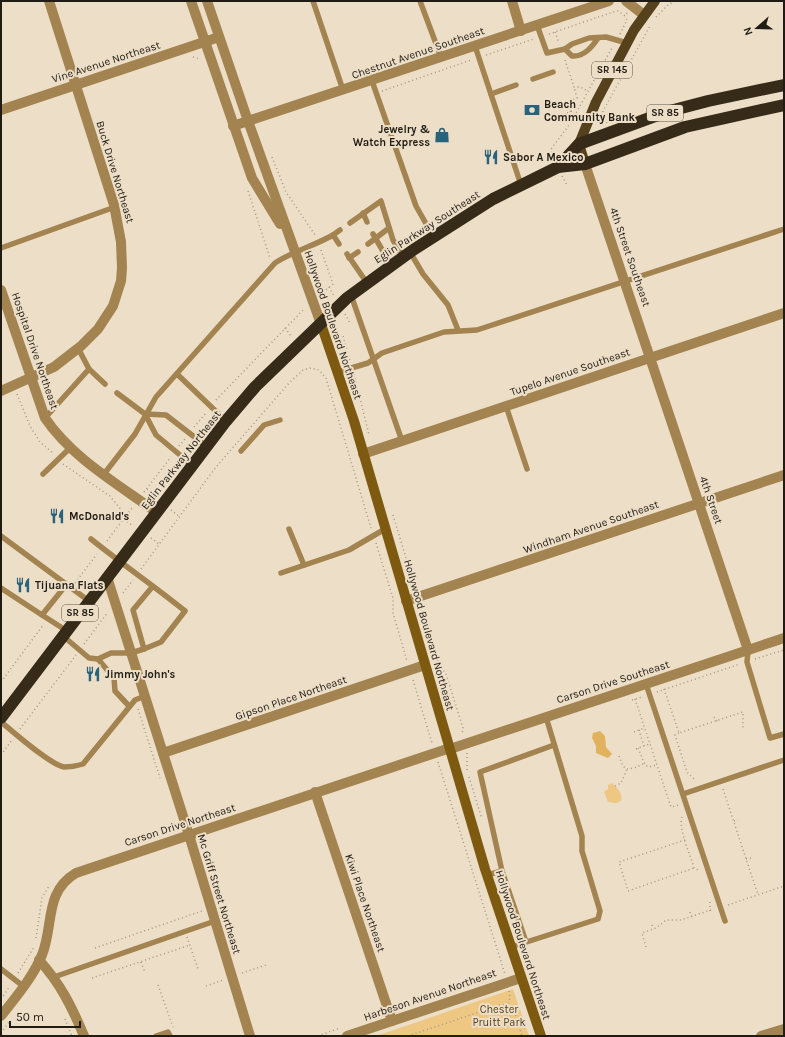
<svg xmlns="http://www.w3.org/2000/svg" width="785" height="1037" viewBox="0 0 785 1037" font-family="Karla,sans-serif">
<rect width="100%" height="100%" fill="#ecdec7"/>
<g fill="#eec783">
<path d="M612,783C617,788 623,793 621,801L616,803L608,802L604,792L608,789V785Z"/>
<path d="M513,989L529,1036H375L391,1031Z"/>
</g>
<path fill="#e1b25e" d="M600,731L605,736L606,747L612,754L608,758L596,753V746L592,738L593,733Z"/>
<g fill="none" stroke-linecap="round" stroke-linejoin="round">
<g stroke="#a39887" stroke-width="1.5" stroke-dasharray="1 3" stroke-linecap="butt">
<path d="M656,17L668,5L675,1"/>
<path d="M555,32L559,43"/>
<path d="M549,34L613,12L618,11L625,16L627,13"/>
<path d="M620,34L627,20L625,16"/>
<path d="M486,55L534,39"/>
<path d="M193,57L200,59"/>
<path d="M565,60L574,87H580L588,91"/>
<path d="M382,91L471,60"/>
<path d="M564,106L575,115"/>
<path d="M552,116L558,114L562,115L572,111L569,101L577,98L574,87"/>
<path d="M607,123L603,116V111L650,26"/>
<path d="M554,156L551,149L570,124L613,46"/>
<path d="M272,157L286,192L315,235"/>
<path d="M562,176L567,185"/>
<path d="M248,191L270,258"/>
<path d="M321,250L333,284L321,294"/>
<path d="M329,287L334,296"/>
<path d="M345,314L350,323"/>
<path d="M285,328L291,336"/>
<path d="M343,336L350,361"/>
<path d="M354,374L369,435"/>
<path d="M17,394L30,426L40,442L54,454"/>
<path d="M216,400L305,308"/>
<path d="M194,427L206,413"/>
<path d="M179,446L185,439"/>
<path d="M63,464L110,496L126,516"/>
<path d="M147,489L156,497"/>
<path d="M144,492L171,457"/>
<path d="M171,510L180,517"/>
<path d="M393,515L415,588"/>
<path d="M124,519L133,526"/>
<path d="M151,538L159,544"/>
<path d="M107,541L132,508"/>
<path d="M376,543L393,598V613L407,661"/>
<path d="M141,569L216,467L289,383L303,370L311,368L319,370L326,378L371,528"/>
<path d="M75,583L97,554"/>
<path d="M123,593L133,580"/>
<path d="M421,607L438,663L446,674L463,728L462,735"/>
<path d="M84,644L108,612"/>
<path d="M755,659L784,650"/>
<path d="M413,680L432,743"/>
<path d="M1,682L44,624"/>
<path d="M664,689L679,733L743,712V728"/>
<path d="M657,692L740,664"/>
<path d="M635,699L671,807L679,805"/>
<path d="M632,700L642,697"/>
<path d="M138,709L160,778"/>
<path d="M714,717L717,721"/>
<path d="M20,729L76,655"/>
<path d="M639,730L644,746"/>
<path d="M634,732L644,728"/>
<path d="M679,733L675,735L687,772L696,781"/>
<path d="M638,748L645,765L649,767L657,765"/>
<path d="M636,749L649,744"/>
<path d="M1,755L12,740"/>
<path d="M619,756L623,766L626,769L634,768L643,764"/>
<path d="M438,762L505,974"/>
<path d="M467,770V753"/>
<path d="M469,777L482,819"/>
<path d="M615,786L621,783L627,769"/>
<path d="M723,789L758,895"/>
<path d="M682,817C678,829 691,856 694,868L700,871"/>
<path d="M734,821L738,820"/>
<path d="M685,840L619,862L628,891L694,868"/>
<path d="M139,841L176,828"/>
<path d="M746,859L751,858"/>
<path d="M728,905L784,886"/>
<path d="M710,911V901"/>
<path d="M690,912L692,917"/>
<path d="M652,925L653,929"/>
<path d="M187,937L198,969"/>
<path d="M36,938L42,898L49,886"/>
<path d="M646,947L642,933L656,928L666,920H681L711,910"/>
<path d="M95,948L202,911"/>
<path d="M141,962L145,972"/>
<path d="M18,973L34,947"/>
<path d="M242,973L266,965"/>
<path d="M92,978L190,945"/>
<path d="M158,985L173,1027"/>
<path d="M206,986L223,980"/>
<path d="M509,991L510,998L507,1005L515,1013L522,1036"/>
<path d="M1,999L10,986"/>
<path d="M374,1016L377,1009"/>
<path d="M65,1019L72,1036"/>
<path d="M1,1033L9,1022"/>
<path d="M318,1036L340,1028"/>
<path d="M408,1036L500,1005H507"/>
</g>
<g stroke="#a38450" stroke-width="5.5">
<path d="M313,1L343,90"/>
<path d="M420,1L441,57"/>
<path d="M537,25L547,53L565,49L572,44L589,38L606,37L627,43"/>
<path d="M475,46L521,185"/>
<path d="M565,49L572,56C584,57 592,47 598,38"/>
<path d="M533,79L553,72"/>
<path d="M372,81L416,206L433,236"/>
<path d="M491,94L516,85"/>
<path d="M363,213L367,222"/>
<path d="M350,223L381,201L393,240L403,257"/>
<path d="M373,234L391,265"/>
<path d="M333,235L340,230"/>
<path d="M368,244L389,228"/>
<path d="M1,248L115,207"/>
<path d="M410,252L423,274L448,305L458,330"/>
<path d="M347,254L367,283"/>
<path d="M349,258L358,252"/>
<path d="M351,295L402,441"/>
<path d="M89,369L105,384"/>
<path d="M338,372L368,363L382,353L444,332L477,330L784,229"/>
<path d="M177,374L226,421"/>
<path d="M117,393L145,414"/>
<path d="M506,406L527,469"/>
<path d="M45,418L89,369L78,348"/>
<path d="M241,451L264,425L280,420"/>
<path d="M192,465L156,435L145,414L166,415L206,446"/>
<path d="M43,474L70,448"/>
<path d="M104,474L135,434L156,397L275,263C293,251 314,246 333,235L339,244"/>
<path d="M289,529L304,565"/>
<path d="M1,536L89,601"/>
<path d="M91,539C122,564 154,586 185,611L161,642L144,649L133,610L153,586"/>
<path d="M281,573L349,550L385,529"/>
<path d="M1,588L42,615L66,585"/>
<path d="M42,615L67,631"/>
<path d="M63,636L89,658L98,659"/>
<path d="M748,650L747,662L770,738L784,734"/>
<path d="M646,684L725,921"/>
<path d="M129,706L115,691L114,678L98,659L111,653H131L144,649"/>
<path d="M1,722C15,733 49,764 64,767C71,767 77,766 83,764L135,700L145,696"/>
<path d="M683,794L784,760"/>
<path d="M502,871L480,772L554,745"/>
<path d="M487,875L502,871L526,942"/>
<path d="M511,947L598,919L600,911L582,851V836L546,717"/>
<path d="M1,969L23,986"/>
<path d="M54,977L215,921"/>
<path d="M156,1036L168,1032L170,1036"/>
</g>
<g stroke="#a38450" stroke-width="10">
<path d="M191,1L252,178L280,224"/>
<path d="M207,1L248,121L321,324"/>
<path d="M512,1L521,31"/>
<path d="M626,1L644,15"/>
<path d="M1,110L219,37"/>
<path d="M233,126L609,1"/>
<path d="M585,164L748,650"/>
<path d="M1,290L45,418C72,458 118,484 156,512"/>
<path d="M1,391L54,367L81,346L98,329L113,306L121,281L122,268L121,242L114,205L49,1"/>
<path d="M363,454L784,313"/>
<path d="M107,577L189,835L250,1036"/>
<path d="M406,601L784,475"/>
<path d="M163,753L425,665"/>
<path d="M315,792L392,1021"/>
<path d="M39,960C60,983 72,1007 84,1036"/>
<path d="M1,1016C16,997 33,977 42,955C54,925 44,892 76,873L450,748H453L784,638"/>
<path d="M347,1036L521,978"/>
<path d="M761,1036L784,1029"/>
</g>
<path stroke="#7d5a0f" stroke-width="10" d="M321,324L354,421L485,869L541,1036"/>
<path stroke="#55411c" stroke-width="10" d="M585,164L579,144L596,102L634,30L655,1"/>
<g stroke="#362b18" stroke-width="12">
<path d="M558,167L579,144L666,112L708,101L784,85"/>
<path d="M1,718L226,421L255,387L347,298L413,250L493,199L558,167L585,164L685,127L784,105"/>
</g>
</g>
<defs>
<symbol id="bank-bare" viewBox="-9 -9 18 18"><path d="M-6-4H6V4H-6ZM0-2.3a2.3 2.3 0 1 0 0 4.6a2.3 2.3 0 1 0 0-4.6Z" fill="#29627b" stroke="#ecdec7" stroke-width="2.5" paint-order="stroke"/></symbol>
<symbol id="shop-bare" viewBox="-9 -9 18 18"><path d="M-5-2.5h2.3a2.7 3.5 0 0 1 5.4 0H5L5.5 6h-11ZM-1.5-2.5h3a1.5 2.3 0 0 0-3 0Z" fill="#29627b" stroke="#ecdec7" stroke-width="2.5" paint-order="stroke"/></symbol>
<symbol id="restaurant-bare" viewBox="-9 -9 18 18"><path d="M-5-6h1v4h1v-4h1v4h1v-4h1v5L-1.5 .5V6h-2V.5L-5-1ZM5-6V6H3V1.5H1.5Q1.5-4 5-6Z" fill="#29627b" stroke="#ecdec7" stroke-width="2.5" paint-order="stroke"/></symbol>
</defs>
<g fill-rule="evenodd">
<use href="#bank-bare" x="521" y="99" width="22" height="22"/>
<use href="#shop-bare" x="431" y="124" width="22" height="22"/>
<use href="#restaurant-bare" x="480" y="146" width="22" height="22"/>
<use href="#restaurant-bare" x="46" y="505" width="22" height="22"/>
<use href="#restaurant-bare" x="12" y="574" width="22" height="22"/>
<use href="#restaurant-bare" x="82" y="663" width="22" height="22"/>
</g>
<g text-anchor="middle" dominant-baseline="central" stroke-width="4" stroke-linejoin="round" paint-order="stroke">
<g fill="#ecdec7" stroke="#5d5649" stroke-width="1">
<rect x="592" y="62" width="40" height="16" rx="3"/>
<rect x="647" y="105" width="36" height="16" rx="3"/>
<rect x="62" y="605" width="36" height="16" rx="3"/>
</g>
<g font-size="10" font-weight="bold" fill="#201b13">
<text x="612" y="70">SR 145</text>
<text x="665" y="113">SR 85</text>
<text x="80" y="613">SR 85</text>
</g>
<g font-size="11" fill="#201b13" stroke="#ecdec7">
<text transform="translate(418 53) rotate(-19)">Chestnut Avenue Southeast</text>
<text transform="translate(106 62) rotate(-18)">Vine Avenue Northeast</text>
<text transform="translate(115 172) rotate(73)">Buck Drive Northeast</text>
<text transform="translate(427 227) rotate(-33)">Eglin Parkway Southeast</text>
<text transform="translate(630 257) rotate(71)">4th Street Southeast</text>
<text transform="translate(333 325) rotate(71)">Hollywood Boulevard Northeast</text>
<text transform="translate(35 351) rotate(71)">Hospital Drive Northeast</text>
<text transform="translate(570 372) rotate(-19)">Tupelo Avenue Southeast</text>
<text transform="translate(181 460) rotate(-52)">Eglin Parkway Northeast</text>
<text transform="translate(711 500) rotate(71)">4th Street</text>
<text transform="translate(591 527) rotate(-19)">Windham Avenue Southeast</text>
<text transform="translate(429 635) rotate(74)">Hollywood Boulevard Northeast</text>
<text transform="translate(613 682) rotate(-18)">Carson Drive Southeast</text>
<text transform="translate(291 698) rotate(-19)">Gipson Place Northeast</text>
<text transform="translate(180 825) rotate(-18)">Carson Drive Northeast</text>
<text transform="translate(219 894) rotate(73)">Mc Griff Street Northeast</text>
<text transform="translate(365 903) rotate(71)">Kiwi Place Northeast</text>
<text transform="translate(523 945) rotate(72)">Hollywood Boulevard Northeast</text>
<text transform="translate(430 995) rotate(-19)">Harbeson Avenue Northeast</text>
</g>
<g font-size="11" font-weight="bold" fill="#201b13" stroke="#ecdec7" text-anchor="start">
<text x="544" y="104">Beach<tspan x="544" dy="13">Community Bank</tspan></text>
<text x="430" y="129" text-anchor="end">Jewelry &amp;<tspan x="430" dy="13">Watch Express</tspan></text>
<text x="503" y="157">Sabor A Mexico</text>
<text x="69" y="516">McDonald's</text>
<text x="35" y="585">Tijuana Flats</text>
<text x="105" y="674">Jimmy John's</text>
</g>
<g font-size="11" fill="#533f1b" stroke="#ecdec7">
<text x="499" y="1009">Chester<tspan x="499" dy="13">Pruitt Park</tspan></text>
</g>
</g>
<rect width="785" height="1037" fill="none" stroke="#201b13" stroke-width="4"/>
<g transform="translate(757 28) rotate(250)" stroke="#ecdec7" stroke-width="3" paint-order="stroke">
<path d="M0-3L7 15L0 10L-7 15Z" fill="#201b13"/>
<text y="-6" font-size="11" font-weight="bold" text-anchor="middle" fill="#201b13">N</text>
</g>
<path d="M10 1021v6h70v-6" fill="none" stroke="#201b13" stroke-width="2"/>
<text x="16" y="1021" font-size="12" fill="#201b13" stroke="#ecdec7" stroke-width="3" paint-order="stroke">50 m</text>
</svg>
